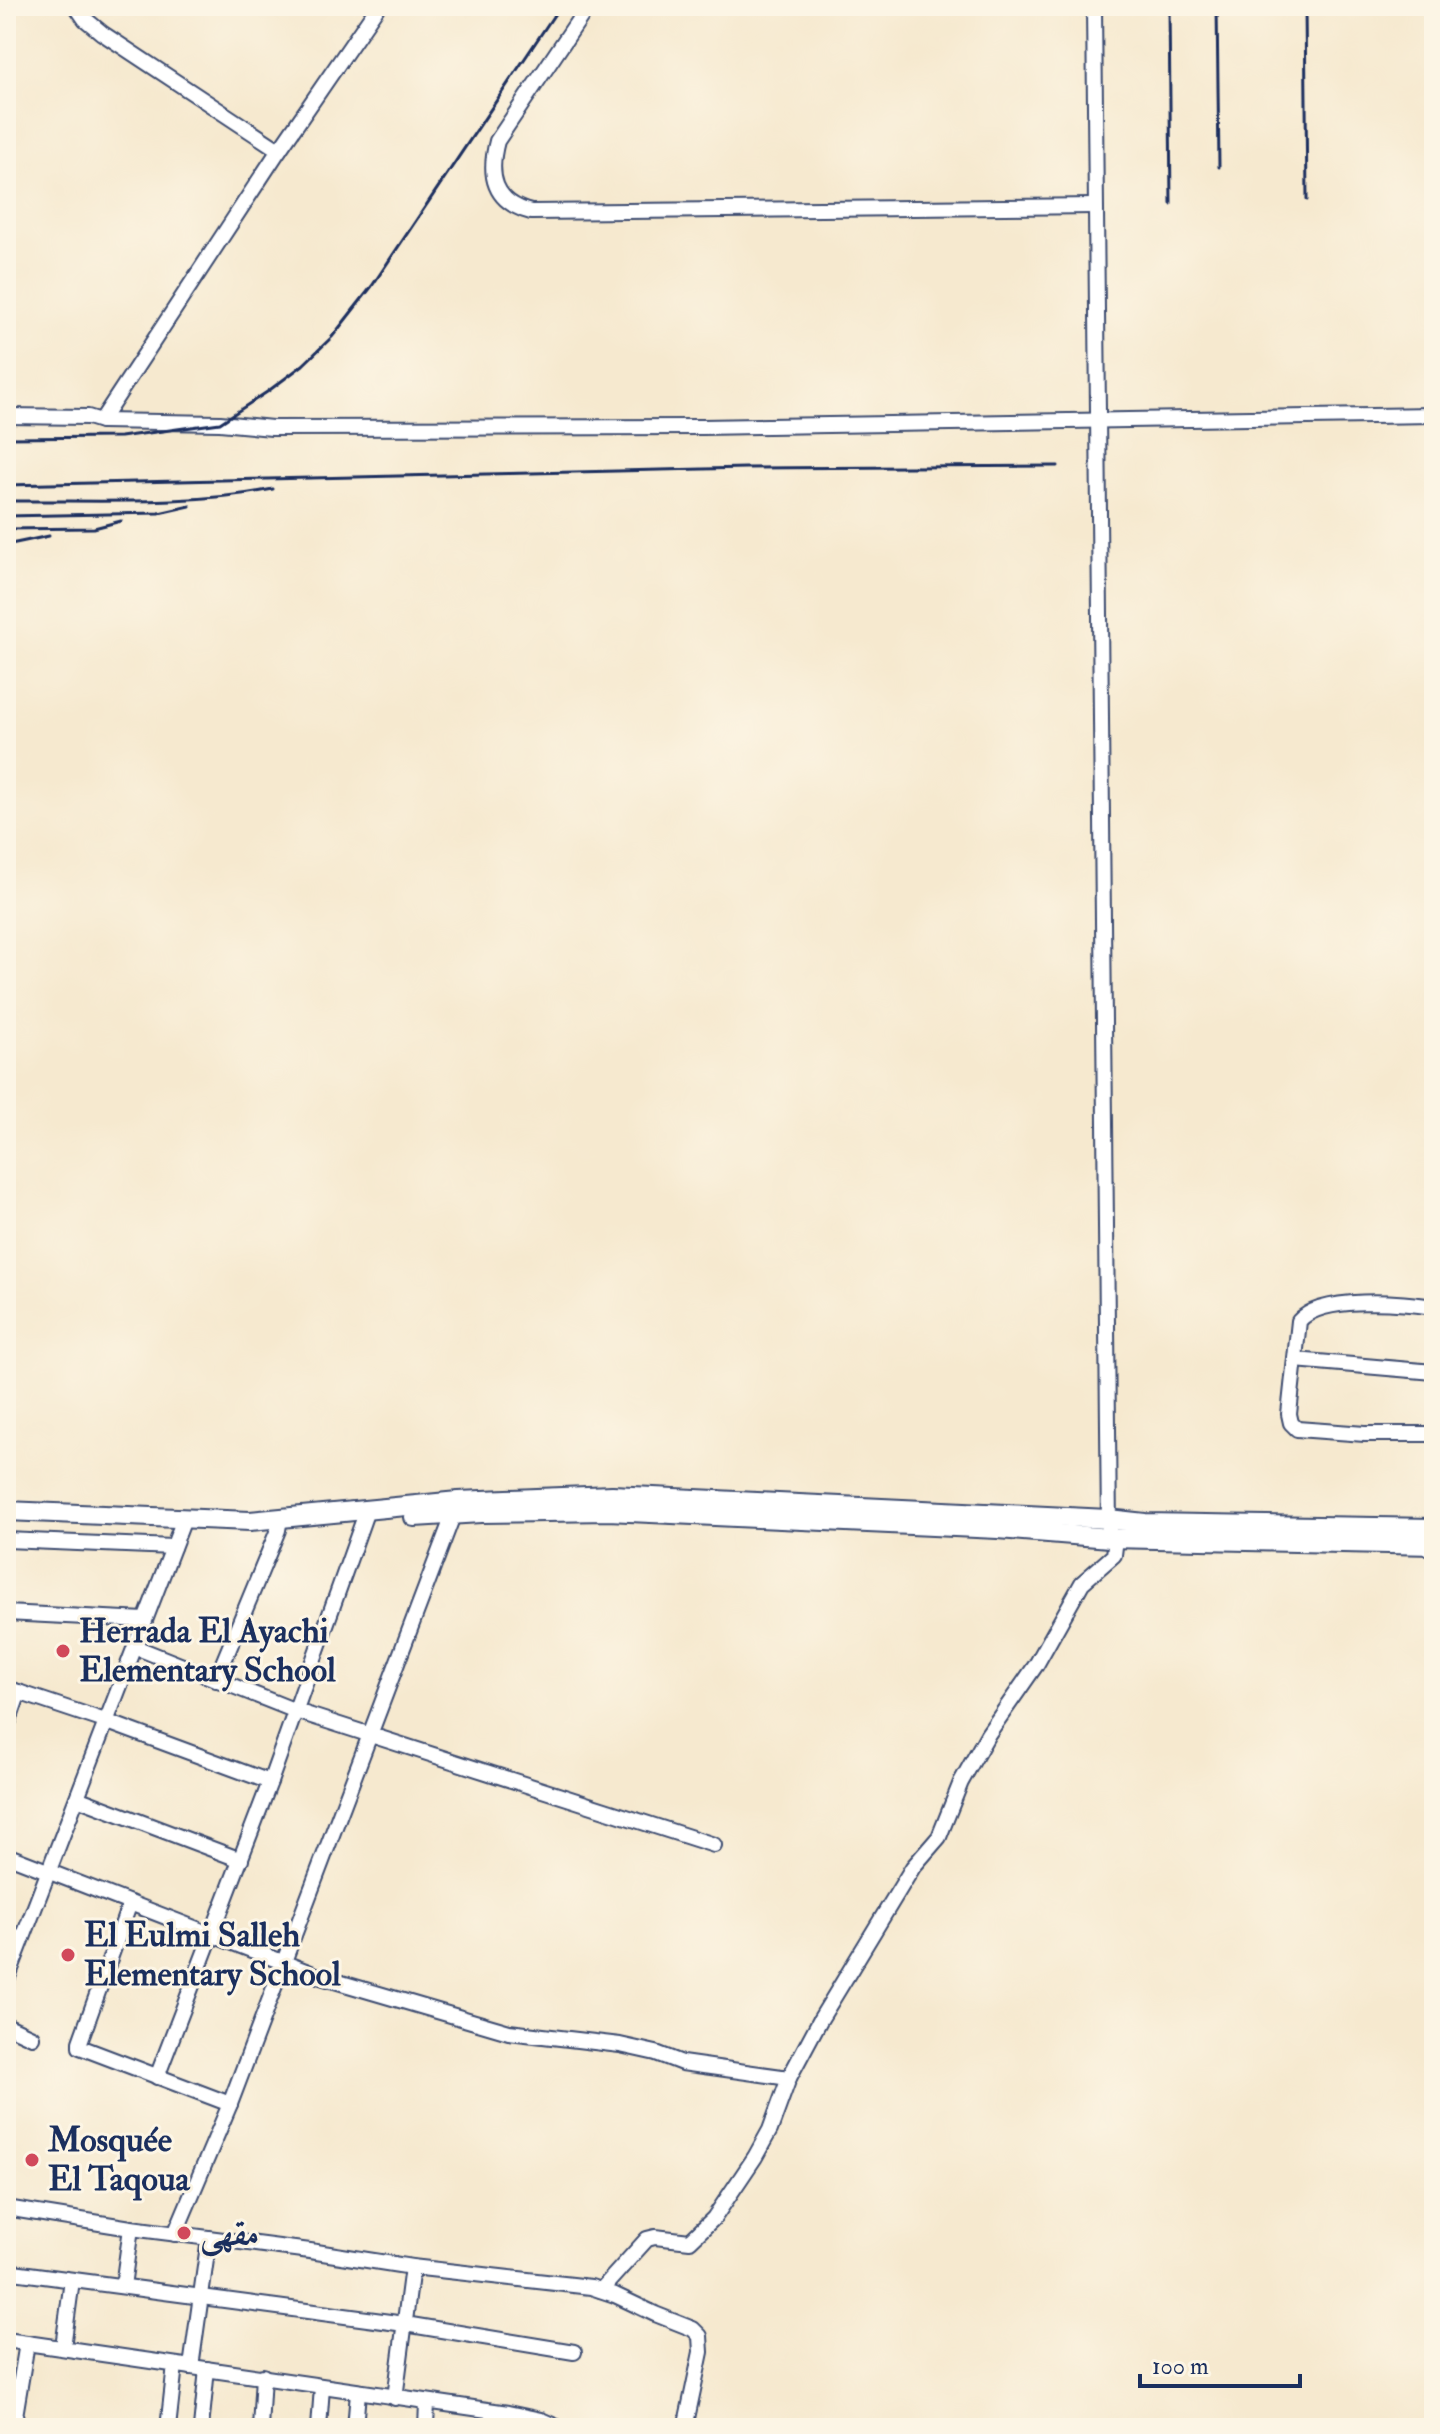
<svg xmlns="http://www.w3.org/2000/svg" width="1440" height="2434" viewBox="0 0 1440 2434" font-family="'IM FELL Double Pica',Amiri,serif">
<rect width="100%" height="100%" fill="#fcf5e5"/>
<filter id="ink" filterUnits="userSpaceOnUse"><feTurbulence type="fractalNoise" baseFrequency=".0125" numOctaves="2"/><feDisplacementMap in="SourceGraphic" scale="16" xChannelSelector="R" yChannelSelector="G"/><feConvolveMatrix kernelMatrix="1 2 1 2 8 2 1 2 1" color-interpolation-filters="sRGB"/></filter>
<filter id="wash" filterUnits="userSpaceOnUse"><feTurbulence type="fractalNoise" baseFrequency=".006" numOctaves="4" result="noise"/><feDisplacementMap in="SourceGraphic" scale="32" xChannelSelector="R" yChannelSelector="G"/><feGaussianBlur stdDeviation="1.8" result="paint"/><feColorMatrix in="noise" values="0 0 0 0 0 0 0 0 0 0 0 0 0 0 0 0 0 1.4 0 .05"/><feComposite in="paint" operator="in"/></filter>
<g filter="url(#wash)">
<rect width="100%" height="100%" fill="#f6e9cf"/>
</g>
<g filter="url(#ink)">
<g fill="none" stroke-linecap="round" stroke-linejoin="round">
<defs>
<g id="minor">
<path d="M76,6L85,19L102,33L279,150"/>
<path d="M588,6L497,141C488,175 493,202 531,212L1095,206"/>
<path d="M1094,6L1109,1529"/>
<path d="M6,416L88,417L101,421L220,423L272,428L702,427L1434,415"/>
<path d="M101,421L279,150L378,6"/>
<path d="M1434,1307C1402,1302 1321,1295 1299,1321L1289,1414L1291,1423L1297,1429L1365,1434H1434"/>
<path d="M1295,1360L1434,1372"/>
<path d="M6,1540L173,1547"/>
<path d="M6,1613L145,1620"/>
<path d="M135,1647L296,1711L714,1845"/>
<path d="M216,1680L278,1530L280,1519"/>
<path d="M6,1688L105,1721L270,1782"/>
<path d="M6,1729L19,1692"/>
<path d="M77,1798L241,1860"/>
<path d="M6,1855L321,1977L509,2032L620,2045L656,2053L682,2063L789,2078"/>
<path d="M130,1903L80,2042V2047L230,2104"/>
<path d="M6,1982L184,1519"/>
<path d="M6,2025L32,2037"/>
<path d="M157,2077L270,1782L367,1510"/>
<path d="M6,2208L131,2228L310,2251L412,2267L591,2287L615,2295L655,2314L693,2329L700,2336L701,2352L685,2428"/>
<path d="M175,2234L230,2104L457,1505"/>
<path d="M6,2271L405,2324L574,2352"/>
<path d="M123,2286L131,2228"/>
<path d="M601,2290L647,2239L655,2237L690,2241L714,2218L755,2157L770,2130L789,2078L820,2020L913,1867L939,1837L961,1782L988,1734L1036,1665L1082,1583L1114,1555L1116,1538"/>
<path d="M6,2340L508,2413L541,2420L559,2428"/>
<path d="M63,2347L72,2280"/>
<path d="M191,2367L209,2238"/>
<path d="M395,2398L412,2267"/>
<path d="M13,2428L27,2343"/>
<path d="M168,2428L175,2365"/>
<path d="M201,2428L207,2369"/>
<path d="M260,2428L263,2376"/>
<path d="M319,2428L322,2387"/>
<path d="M355,2428L358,2392"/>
<path d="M426,2428L427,2402"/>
</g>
<g id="major">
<path d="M6,1511L250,1521L458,1501L612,1495L1108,1519L1145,1523L1434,1528"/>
<path d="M414,1517L481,1513L608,1511L998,1529L1110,1538L1434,1545"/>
</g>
</defs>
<use href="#minor" stroke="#3c4b6f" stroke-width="18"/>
<use href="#major" stroke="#3c4b6f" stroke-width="22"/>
<use href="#minor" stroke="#fff" stroke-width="14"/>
<use href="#major" stroke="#fff" stroke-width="18"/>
<g stroke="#1b2f5e" stroke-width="3">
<path d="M1169,6L1171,204"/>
<path d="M1217,6L1219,167"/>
<path d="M1305,6L1307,200"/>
<path d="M6,438L120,437L220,423L267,392L303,365L332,337L372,286L560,6"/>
<path d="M6,485L746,468L1058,466"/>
<path d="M6,501C93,500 188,506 273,489"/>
<path d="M6,516L159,513L190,506"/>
<path d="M6,529L94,528L121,521"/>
<path d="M6,545L49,536"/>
</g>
</g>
</g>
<g fill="#d1495b" stroke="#fcf5e5" stroke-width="3">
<circle cx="63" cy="1651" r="8"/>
<circle cx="68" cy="1955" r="8"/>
<circle cx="32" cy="2160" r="8"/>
<circle cx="184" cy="2233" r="8"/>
</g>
<g text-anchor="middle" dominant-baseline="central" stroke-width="6" stroke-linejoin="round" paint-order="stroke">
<g font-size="34" font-weight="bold" fill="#1b2f5e" stroke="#fcf5e5" text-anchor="start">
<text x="79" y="1631">Herrada El Ayachi<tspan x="79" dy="39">Elementary School</tspan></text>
<text x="84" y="1935">El Eulmi Salleh<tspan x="84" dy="39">Elementary School</tspan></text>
<text x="48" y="2140">Mosquée<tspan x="48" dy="39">El Taqoua</tspan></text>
<text x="200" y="2233">مقهى</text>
</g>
</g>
<rect width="1440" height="2434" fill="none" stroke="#fcf5e5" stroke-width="32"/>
<path d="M1140 2374v12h160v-12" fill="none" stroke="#1b2f5e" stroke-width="4"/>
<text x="1152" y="2374" font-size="24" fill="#1b2f5e" stroke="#fcf5e5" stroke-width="6" paint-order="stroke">100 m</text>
</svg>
